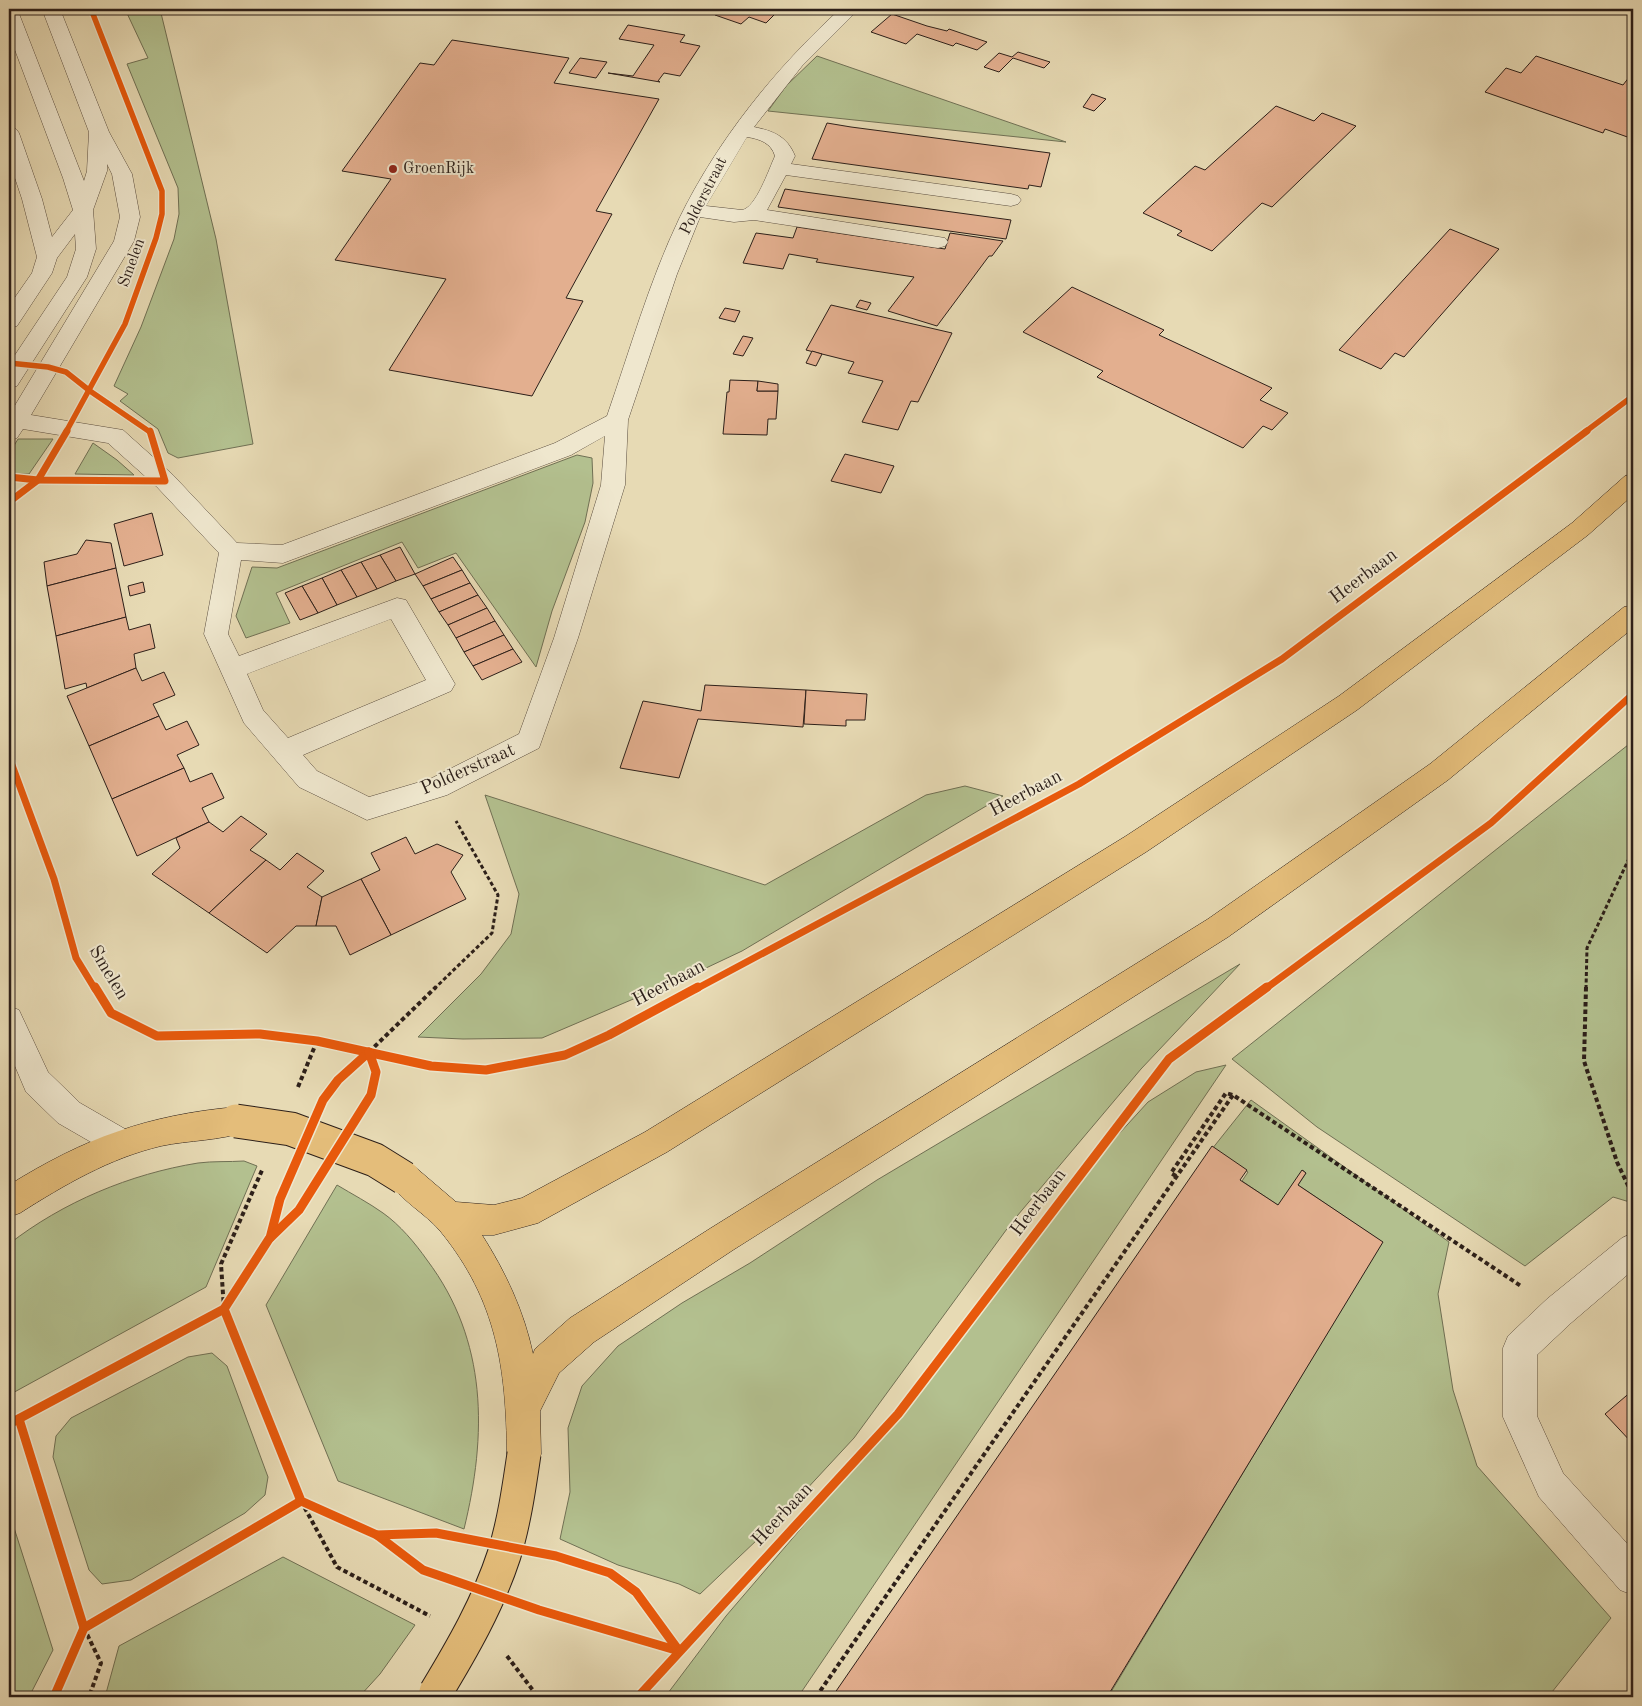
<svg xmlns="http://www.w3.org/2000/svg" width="1642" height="1706" viewBox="0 0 1642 1706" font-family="'Old Standard TT',serif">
<rect width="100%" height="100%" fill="#e7dab4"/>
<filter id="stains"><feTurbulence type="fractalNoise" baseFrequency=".004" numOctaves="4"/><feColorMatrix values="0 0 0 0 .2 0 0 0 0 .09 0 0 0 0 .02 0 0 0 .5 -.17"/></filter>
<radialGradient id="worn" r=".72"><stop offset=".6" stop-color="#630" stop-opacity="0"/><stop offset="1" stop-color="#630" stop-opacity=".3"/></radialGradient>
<g fill="#b3c08f" stroke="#707054">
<path d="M125,9H160L216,239L253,444L178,458L168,453L158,429L120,401L128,394L114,386L141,327L174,239L179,214L178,188L127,64L148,58Z"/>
<path d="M817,56L1066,142L768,111L786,86Z"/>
<path d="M18,439H53L29,474L9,473V454Z"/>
<path d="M93,443L117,460L134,475L75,474Z"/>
<path d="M577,455L592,458L593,483L585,522L552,611L536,667L456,553L418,568L402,542L276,593L290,623L246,638L236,616L252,567L277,568Z"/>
<path d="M1633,741V1203L1613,1197L1525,1266L1317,1127L1232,1059Z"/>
<path d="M965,786L1003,796L742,951L706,968L542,1038L463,1039L418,1037L481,974L511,934L519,894L485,795L765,885L926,795Z"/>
<path d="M1240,964L1141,1069L1012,1222L854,1438L777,1521L700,1594L679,1584L618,1565L560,1539L570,1492L568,1428L582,1386L618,1346L682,1303L750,1263L877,1180Z"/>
<path d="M1226,1065L798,1697H665L726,1616L899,1414L1076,1181L1148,1102L1196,1072Z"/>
<path d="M1251,1100L1449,1242L1438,1294L1453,1390L1477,1466L1611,1618L1548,1697H1108L1382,1242L1298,1185L1306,1173L1303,1170L1279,1206L1242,1181L1248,1172L1212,1149Z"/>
<path d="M244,1161L257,1166L206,1287L9,1395V1244C63,1202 130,1174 198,1163C213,1161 229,1162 244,1161Z"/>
<path d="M337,1185C352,1194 369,1203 383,1213C400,1225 415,1243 427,1260C488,1341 487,1435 464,1529L338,1481L266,1305Z"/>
<path d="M212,1353L227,1366L268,1477L265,1495L245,1513L131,1580L102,1584L89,1570L53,1457L56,1436L71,1418L188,1357Z"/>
<path d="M9,1512L53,1650L29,1697H9Z"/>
<path d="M283,1557L415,1625L380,1674L359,1697H105L119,1646Z"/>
</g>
<g fill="#e3af8f" stroke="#2c1f19">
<path d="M723,9H777L772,13L774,15L766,23L749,17L741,24L715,15Z"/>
<path d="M892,14L927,26L947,31L949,29L987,42L977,50L956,43L953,46L917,34L906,44L871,32Z"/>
<path d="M628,25L685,35L680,42L700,46L680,76L664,73L658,81L660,82L608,73L633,76L654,45L619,39Z"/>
<path d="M452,40L569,58L554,83L659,99L596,211L612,214L566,298L583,301L532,396L389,370L446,279L335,260L391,179L342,171L420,63L434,65Z"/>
<path d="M1018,52L1050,62L1044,68L1013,58L999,72L984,67L999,53L1012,57Z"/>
<path d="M1536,56L1623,85L1630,76L1633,77V139L1605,129L1603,133L1485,92L1506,68L1521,73Z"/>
<path d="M580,58L607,62L596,78L569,73Z"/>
<path d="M1092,94L1106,99L1094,111L1083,107Z"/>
<path d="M1276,106L1314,121L1322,113L1356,126L1272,207L1262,203L1212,251L1177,235L1182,231L1143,213L1195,166L1205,170Z"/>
<path d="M827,123L851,127L1050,153L1041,187L1029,185L1028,189L812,159Z"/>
<path d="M785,189L805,192L1011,220L1006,239L778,207Z"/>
<path d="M797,227L945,249L950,233L1003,241L992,256H989L937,326L888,311L914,277L816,262L818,259L789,254L783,269L743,263L756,233L793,238Z"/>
<path d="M1450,229L1499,249L1404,357L1395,353L1381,369L1339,350Z"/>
<path d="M1072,287L1164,330L1159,335L1272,388L1260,400L1288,413L1272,430L1263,426L1243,448L1097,377L1103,371L1023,332Z"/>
<path d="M860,300L871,303L867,310L856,307Z"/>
<path d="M831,305L952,333L918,402L911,401L898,430L862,422L883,381L848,373L854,362L806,350Z"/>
<path d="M725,308L740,311L735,322L719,318Z"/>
<path d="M743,336L753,338L743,356L733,354Z"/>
<path d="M812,351L822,354L816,366L806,363Z"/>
<path d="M730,380L758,381L757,391H778L776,419H768L767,435L723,434L727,392H729Z"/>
<path d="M758,381L778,384V391H757Z"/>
<path d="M845,454L894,466L881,493L831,481Z"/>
<path d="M152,513L163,555L124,566L114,524Z"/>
<path d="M86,540L111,543L116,568L47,586L44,562L77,554Z"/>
<path d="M400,547L415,574L396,581L380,555Z"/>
<path d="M380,555L396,581L377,589L361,562Z"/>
<path d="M453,557L462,570L423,586L415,574Z"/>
<path d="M361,562L377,589L357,597L341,570Z"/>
<path d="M116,568L126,617L56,636L47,586Z"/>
<path d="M341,570L357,597L337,605L322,578Z"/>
<path d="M462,570L470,583L431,599L423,586Z"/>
<path d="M322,578L337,605L318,613L302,586Z"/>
<path d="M143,582L145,592L130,596L128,586Z"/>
<path d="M470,583L478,595L439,612L431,599Z"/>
<path d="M302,586L318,613L300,620L285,593Z"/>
<path d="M478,595L487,608L448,625L439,612Z"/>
<path d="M487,608L495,621L456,638L448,625Z"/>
<path d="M126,617L129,630L150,624L155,648L134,654L136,668L87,688L86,683L65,689L56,636Z"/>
<path d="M495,621L504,635L464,652L456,638Z"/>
<path d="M504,635L513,649L473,666L464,652Z"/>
<path d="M513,649L522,662L482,680L473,666Z"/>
<path d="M136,668L142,681L164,672L175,695L153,704L159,716L89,746L67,696Z"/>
<path d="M705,685L806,690L803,727L698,719L679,778L620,768L643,701L701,711Z"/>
<path d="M806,690L867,694L865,720H846V726L804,724Z"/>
<path d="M159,716L166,730L187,721L199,745L177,755L184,768L112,799L89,746Z"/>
<path d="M184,768L190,782L212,773L224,798L202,808L209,822L137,856L112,799Z"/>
<path d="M241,816L267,834L250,850L266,860L209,913L152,874L180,848L176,838L209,822L223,832Z"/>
<path d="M406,837L415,854L437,844L463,855L451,872L466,899L391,935L361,879L380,870L371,853Z"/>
<path d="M297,853L324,871L307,887L322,897L316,926H296L267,953L209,913L266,860L280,870Z"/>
<path d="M361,879L391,935L350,955L336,926H316L322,897Z"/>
<path d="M1212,1146L1247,1170L1240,1180L1278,1205L1302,1170L1306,1173L1298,1185L1383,1242L1107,1697H832Z"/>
<path d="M1633,1390V1444L1605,1414Z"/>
</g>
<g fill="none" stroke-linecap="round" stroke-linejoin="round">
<defs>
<g id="minor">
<path d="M9,9H16L18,11L84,181L87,171L89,132L42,9H60L109,132L132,174L140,217L134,241L31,415L123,430L173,475L237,543L282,545L555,443L607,416C630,350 649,282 679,219C718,139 775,69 840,9H859L802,66L754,127C773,131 787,136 795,156L791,164L1011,194L1018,196L1021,200L1018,204L1011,206L786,175L767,210L945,238L948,242L945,246L938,248L754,220L734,222L700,217L677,274L628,420L625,485L578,638L539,748L447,795L367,820L299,787L244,723L204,634L219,553L157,487L108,443L23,429L17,438L9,441V411L11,412L114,241L120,217L112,174L107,164V171L93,210L96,249L87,277L17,386L9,388V364L67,277L76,249L75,234L57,258L52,273L17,326L9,328V306L32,273L37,257L22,199L9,160V127L16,129L19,133L42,199L52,237L73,210L63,178L9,34ZM747,137C760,139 771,143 775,156C769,169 756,208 742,210L706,206ZM605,436L601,485L554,638L519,734L430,779L369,797L317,771L303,755L451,691L455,684L406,600L397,598L239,656L228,634L241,560L283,563L571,455ZM391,619L426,680L288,738L263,710L247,674Z"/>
<path d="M9,1006L19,1010L48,1072L80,1103L132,1133L136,1143L132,1153L121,1158L110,1153L58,1123L26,1092L9,1052Z"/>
<path d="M1633,1233V1270L1571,1323L1537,1355V1416L1563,1473L1633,1550V1595L1620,1590L1539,1497L1503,1417V1348L1508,1336L1547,1299L1622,1238Z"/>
</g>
<g id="major">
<path d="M1633,474V495L1588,535L1357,710L1146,852L667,1152L538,1223L494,1235H482C505,1271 524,1311 533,1354L535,1349L570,1318L711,1228L1208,919L1430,764L1624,607L1633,605V628L1448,780L1228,937L733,1250L594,1342L559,1373L540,1411L541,1454L536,1466L524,1471L512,1466L507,1454C506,1368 497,1301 441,1232C426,1213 398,1200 388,1178L393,1167L404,1163L415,1167L456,1202L494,1205L522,1198L645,1132L1126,836L1339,696L1572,523L1625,476Z"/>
<path d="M236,1107L247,1111L251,1121L247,1131C220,1141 189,1140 161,1146C110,1158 64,1185 20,1213L9,1217V1185C85,1138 147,1115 236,1107Z"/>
</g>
</defs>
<use href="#minor" stroke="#5b4e40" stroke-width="1"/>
<use href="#major" stroke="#2c1f19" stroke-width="1"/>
<g stroke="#2c1f19" stroke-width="3" stroke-dasharray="4 2.5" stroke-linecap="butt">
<path d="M434,989L492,933L498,895L456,821"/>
<path d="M1586,989L1587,948L1633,850"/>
</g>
<g stroke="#2c1f19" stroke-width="4" stroke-dasharray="4.5 3" stroke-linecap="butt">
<path d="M1586,987L1584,1061L1617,1162L1633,1196"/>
<path d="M369,1052L436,987"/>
<path d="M298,1087L317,1041"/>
<path d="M1176,1176L1171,1173L1226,1093L1233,1095L1521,1286"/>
<path d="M224,1309L221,1264L263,1168"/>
<path d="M9,1418L19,1419"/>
<path d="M301,1501L337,1567L430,1616"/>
<path d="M84,1628L101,1663L89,1697"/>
<path d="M507,1656L538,1697"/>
<path d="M816,1697L1233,1095"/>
</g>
<use href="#minor" fill="#efe7ce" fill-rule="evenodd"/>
<use href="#major" fill="#e4bd7a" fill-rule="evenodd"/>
<defs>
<g id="major-bridge">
<path d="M236,1121L291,1129L375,1160L404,1178"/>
<path d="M436,1692C462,1649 488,1604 504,1555C514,1523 519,1488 524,1454"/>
</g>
</defs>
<use href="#major-bridge" stroke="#2c1f19" stroke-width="35" stroke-linecap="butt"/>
<use href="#major-bridge" stroke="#e4bd7a" stroke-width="33"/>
<defs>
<g id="cycleway-far2">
<path d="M9,363L48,367L66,372L90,391L150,432"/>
<path d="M66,432L125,324L156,238L162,214V191L91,9"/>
<path d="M1585,432L1633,396"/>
</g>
<g id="cycleway-far1">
<path d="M9,477L38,480L165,481L150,431"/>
<path d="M9,502L38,480L67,431"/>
<path d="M9,757L54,879L76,958L95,989"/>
<path d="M696,989L1079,784L1282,659L1587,431"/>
<path d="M1265,989L1491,823L1633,694"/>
</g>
<g id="cycleway">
<path d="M95,987L111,1013L157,1036L260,1034L317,1041L431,1066L486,1070L565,1055L609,1035L698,987"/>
<path d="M270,1238L280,1199L323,1100L338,1080L369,1052"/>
<path d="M224,1309L301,1501L377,1535L423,1570L539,1610L679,1651"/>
<path d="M19,1419L84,1628"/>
<path d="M9,1424L224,1309L269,1239L299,1210L371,1095L376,1072L369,1052"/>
<path d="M377,1535L436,1533L556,1556L610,1573L636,1592L679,1651"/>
<path d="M54,1697L84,1628L301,1501"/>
<path d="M638,1697L898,1414L1169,1059L1267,987"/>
</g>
</defs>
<use href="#cycleway-far2" stroke="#efe7ce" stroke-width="8"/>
<use href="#cycleway-far1" stroke="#efe7ce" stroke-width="10"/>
<use href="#cycleway" stroke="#efe7ce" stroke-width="12"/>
<use href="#cycleway-far2" stroke="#e8590c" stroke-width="5.5"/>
<use href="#cycleway-far1" stroke="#e8590c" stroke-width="7"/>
<use href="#cycleway" stroke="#e8590c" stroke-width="9"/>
</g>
<circle fill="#8f2418" stroke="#efe7ce" stroke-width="2" cx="393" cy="169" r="5"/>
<g text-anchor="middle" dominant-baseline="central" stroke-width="4" stroke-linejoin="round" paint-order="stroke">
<g font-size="16" fill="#2c1f19" stroke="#efe7ce" text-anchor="start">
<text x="403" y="169">GroenRijk</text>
</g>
<g font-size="16" fill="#2c1f19" stroke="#efe7ce">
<text transform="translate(704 196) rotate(-63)">Polderstraat</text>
<text transform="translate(132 263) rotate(-70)">Smelen</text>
</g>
<g font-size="19" fill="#2c1f19" stroke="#efe7ce">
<text transform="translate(1364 577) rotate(-37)">Heerbaan</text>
<text transform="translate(468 770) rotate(-24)">Polderstraat</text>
<text transform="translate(1026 794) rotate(-28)">Heerbaan</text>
<text transform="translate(108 973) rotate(59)">Smelen</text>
<text transform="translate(669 984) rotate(-28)">Heerbaan</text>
<text transform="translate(1039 1203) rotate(-53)">Heerbaan</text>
<text transform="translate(783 1515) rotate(-47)">Heerbaan</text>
</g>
</g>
<rect width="1642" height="1706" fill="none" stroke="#e7dab4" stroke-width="30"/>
<rect x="10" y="10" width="1622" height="1686" fill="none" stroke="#2c1f19" stroke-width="2.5"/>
<rect x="15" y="15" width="1612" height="1676" fill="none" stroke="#2c1f19"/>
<rect width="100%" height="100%" filter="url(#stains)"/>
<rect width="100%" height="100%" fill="url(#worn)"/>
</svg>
